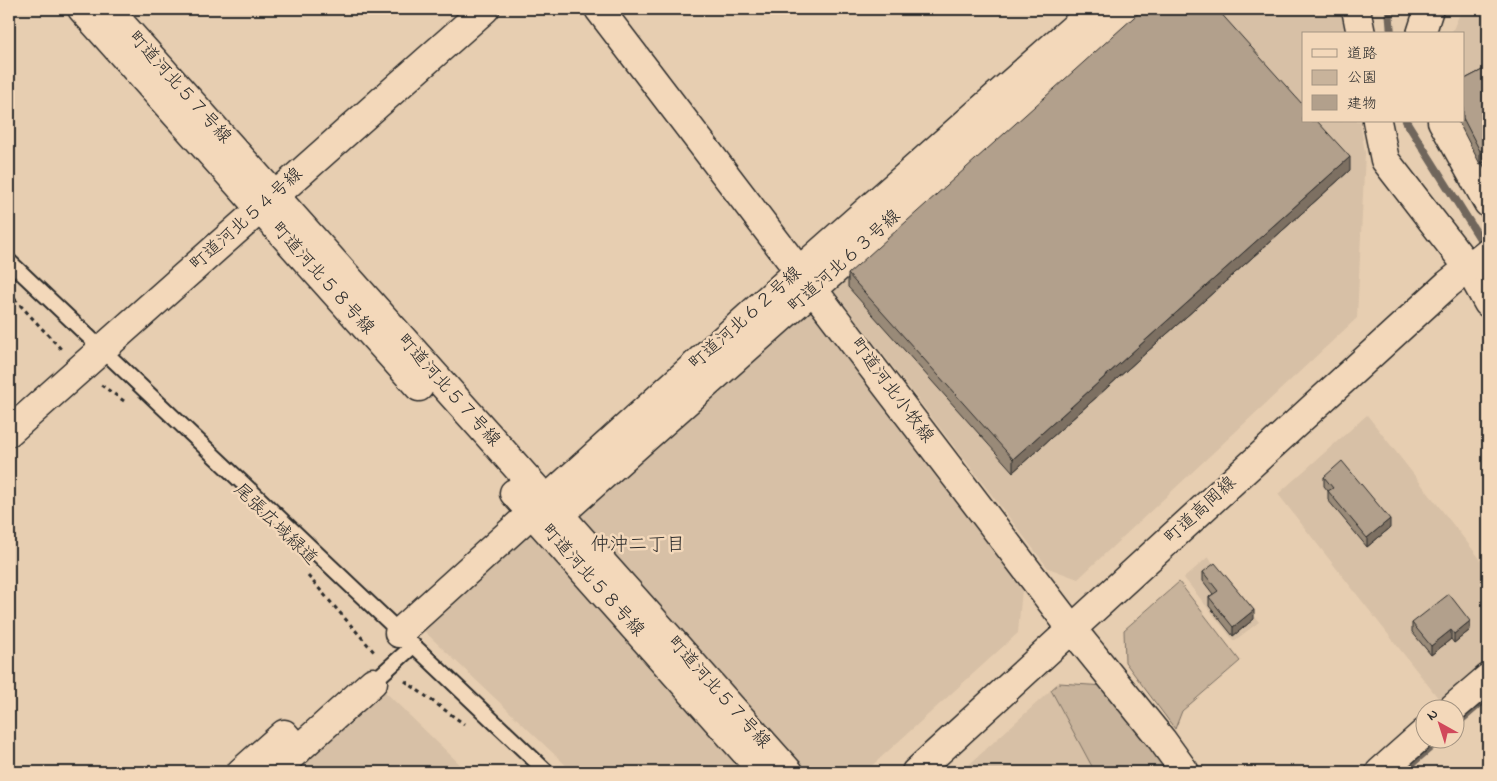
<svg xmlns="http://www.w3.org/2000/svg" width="1497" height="781" viewBox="0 0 1497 781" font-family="'Indie Flower','Klee One',sans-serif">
<rect width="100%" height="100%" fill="#e7ceb1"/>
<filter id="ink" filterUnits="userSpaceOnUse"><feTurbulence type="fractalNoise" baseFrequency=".02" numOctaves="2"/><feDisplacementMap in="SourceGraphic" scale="10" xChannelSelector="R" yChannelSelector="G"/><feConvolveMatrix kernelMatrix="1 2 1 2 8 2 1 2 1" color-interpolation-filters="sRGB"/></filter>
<g filter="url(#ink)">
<g fill="#d7c0a6">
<path d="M1142,9H1341L1345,34H1303V121H1360L1365,153L1357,318L1078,579L1048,568L831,287Z"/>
<path d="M1462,9H1488V128L1463,86V34H1451Z"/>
<path d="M811,305L1026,586L1022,589L1018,633L865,772H798L571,519Z"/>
<path d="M1367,415L1488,569V670L1446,708L1278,494Z"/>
<path d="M532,531L756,772H573L423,630Z"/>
<path d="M1208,557L1259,622L1234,641L1184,578Z"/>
<path d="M378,685L468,772H233L299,742Z"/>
<path d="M1051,690L1095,772H961Z"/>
</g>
<g fill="#c8b39b" stroke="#7a6f63">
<path d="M1179,582L1240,661L1182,711L1175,729L1125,662L1124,630Z"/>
<path d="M1059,683L1105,686L1168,768L1164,772H1095L1051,690Z"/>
</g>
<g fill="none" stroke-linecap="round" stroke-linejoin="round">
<g stroke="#6f665c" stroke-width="8">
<path d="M1389,9L1391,34"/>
<path d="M1406,121L1486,248"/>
<path d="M1454,726L1485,699"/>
<path d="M1402,772L1441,738"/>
</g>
<defs>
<g id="service">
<path d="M9,261L547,772"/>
<path d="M373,682L413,646"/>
</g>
<g id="minor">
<path d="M82,9L419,387"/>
<path d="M108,9L789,772"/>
<path d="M1356,9L1361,34"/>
<path d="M1421,34L1429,9"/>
<path d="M1377,121L1385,160L1468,267L1488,303"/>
<path d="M1442,121L1488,203"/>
<path d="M9,432L485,9"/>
<path d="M514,493L763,772"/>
<path d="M560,514L1129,9"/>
<path d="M399,633L799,271L1095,9"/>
<path d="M1453,708L1488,678"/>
<path d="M241,772L284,734L298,750"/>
<path d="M273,772L373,682"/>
<path d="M1380,772L1424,733"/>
</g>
<g id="tertiary">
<path d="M599,9L1072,629L1162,740L1185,772"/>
<path d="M916,772L1448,284L1488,252"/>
</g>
</defs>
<use href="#service" stroke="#2b2b2b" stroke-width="18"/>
<use href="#minor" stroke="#2b2b2b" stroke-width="31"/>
<use href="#tertiary" stroke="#2b2b2b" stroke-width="31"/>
<g stroke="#2b2b2b" stroke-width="3" stroke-dasharray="4 4" stroke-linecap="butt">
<path d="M9,293L61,349"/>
<path d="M101,385L127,403"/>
<path d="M308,576L375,653"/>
<path d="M405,681L464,724"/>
</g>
<use href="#service" stroke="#f3d8ba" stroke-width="14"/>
<use href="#minor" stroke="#f3d8ba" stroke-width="28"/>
<use href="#tertiary" stroke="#f3d8ba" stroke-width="28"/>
</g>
<g fill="#998a78" stroke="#2b2b2b">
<path d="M1488,67V160L1480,164L1458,121H1463V80Z"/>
<path d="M1350,170L1013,472L848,287V274Z"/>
<path d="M1324,477L1390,528L1367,547L1328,500V491L1324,486Z"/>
<path d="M1203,572L1254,619L1233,636L1209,606V597L1213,594L1203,581Z"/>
<path d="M1412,623L1470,630L1454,643L1451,639L1431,655L1412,632Z"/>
</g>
<g fill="#7d7062" stroke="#2b2b2b">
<path d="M1488,147V160L1480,164V151Z"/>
<path d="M1350,157V170L1013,472V459Z"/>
<path d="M1390,519V528L1367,547V538Z"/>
<path d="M1254,610V619L1233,636V627Z"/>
<path d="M1470,621V630L1454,643V634Z"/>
<path d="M1451,630V639L1431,655V646Z"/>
</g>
<g fill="#b2a08c" stroke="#2b2b2b">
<path d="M1143,9H1217L1303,105V121H1317L1350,157L1013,459L848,274Z"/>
<path d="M1488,67V147L1480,151L1463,118V80Z"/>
<path d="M1342,461L1390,519L1367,538L1328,491L1333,488L1324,477Z"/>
<path d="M1215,563L1254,610L1233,627L1209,597L1218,591L1203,572Z"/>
<path d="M1449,594L1470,621L1454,634L1451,630L1431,646L1412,623Z"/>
</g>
</g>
<g text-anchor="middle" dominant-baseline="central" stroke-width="5" stroke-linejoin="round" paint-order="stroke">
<g font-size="18" fill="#2b2b2b" stroke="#f3d8ba">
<text transform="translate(179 88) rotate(48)">町道河北５７号線</text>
<text transform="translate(247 220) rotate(-42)">町道河北５４号線</text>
<text transform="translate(845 262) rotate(-42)">町道河北６３号線</text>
<text transform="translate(322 279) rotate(48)">町道河北５８号線</text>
<text transform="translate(746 319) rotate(-42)">町道河北６２号線</text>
<text transform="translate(448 391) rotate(48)">町道河北５７号線</text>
<text transform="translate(891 391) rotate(53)">町道河北小牧線</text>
<text transform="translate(1201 511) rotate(-43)">町道高岡線</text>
<text transform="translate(275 525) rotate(44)">尾張広域緑道</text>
<text transform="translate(592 581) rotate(48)">町道河北５８号線</text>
<text transform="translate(718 693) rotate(48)">町道河北５７号線</text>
</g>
<g font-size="19" fill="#2b2b2b" stroke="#f3d8ba">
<text x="638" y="545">仲沖二丁目</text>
</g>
</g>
<rect width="1497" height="781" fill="none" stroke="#f3d8ba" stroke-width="30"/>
<rect x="15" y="15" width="1467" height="751" fill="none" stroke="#2b2b2b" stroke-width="2" filter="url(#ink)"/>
<rect x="1302" y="32" width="162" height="90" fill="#f3d8ba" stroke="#a39381"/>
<rect x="1312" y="49" width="25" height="8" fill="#f3d8ba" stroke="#a39381"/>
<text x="1347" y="58" font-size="15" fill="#2b2b2b">道路</text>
<rect x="1312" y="70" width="25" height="15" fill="#c8b39b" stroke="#a39381"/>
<text x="1347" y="82" font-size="15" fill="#2b2b2b">公園</text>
<rect x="1312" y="95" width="25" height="15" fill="#b2a08c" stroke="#a39381"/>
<text x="1347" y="108" font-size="15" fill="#2b2b2b">建物</text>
<g transform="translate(1440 724) rotate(321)"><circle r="24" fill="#f3d8ba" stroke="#a39381"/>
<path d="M0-4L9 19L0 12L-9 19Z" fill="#d1495b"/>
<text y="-8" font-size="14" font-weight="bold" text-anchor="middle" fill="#2b2b2b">N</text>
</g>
</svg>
